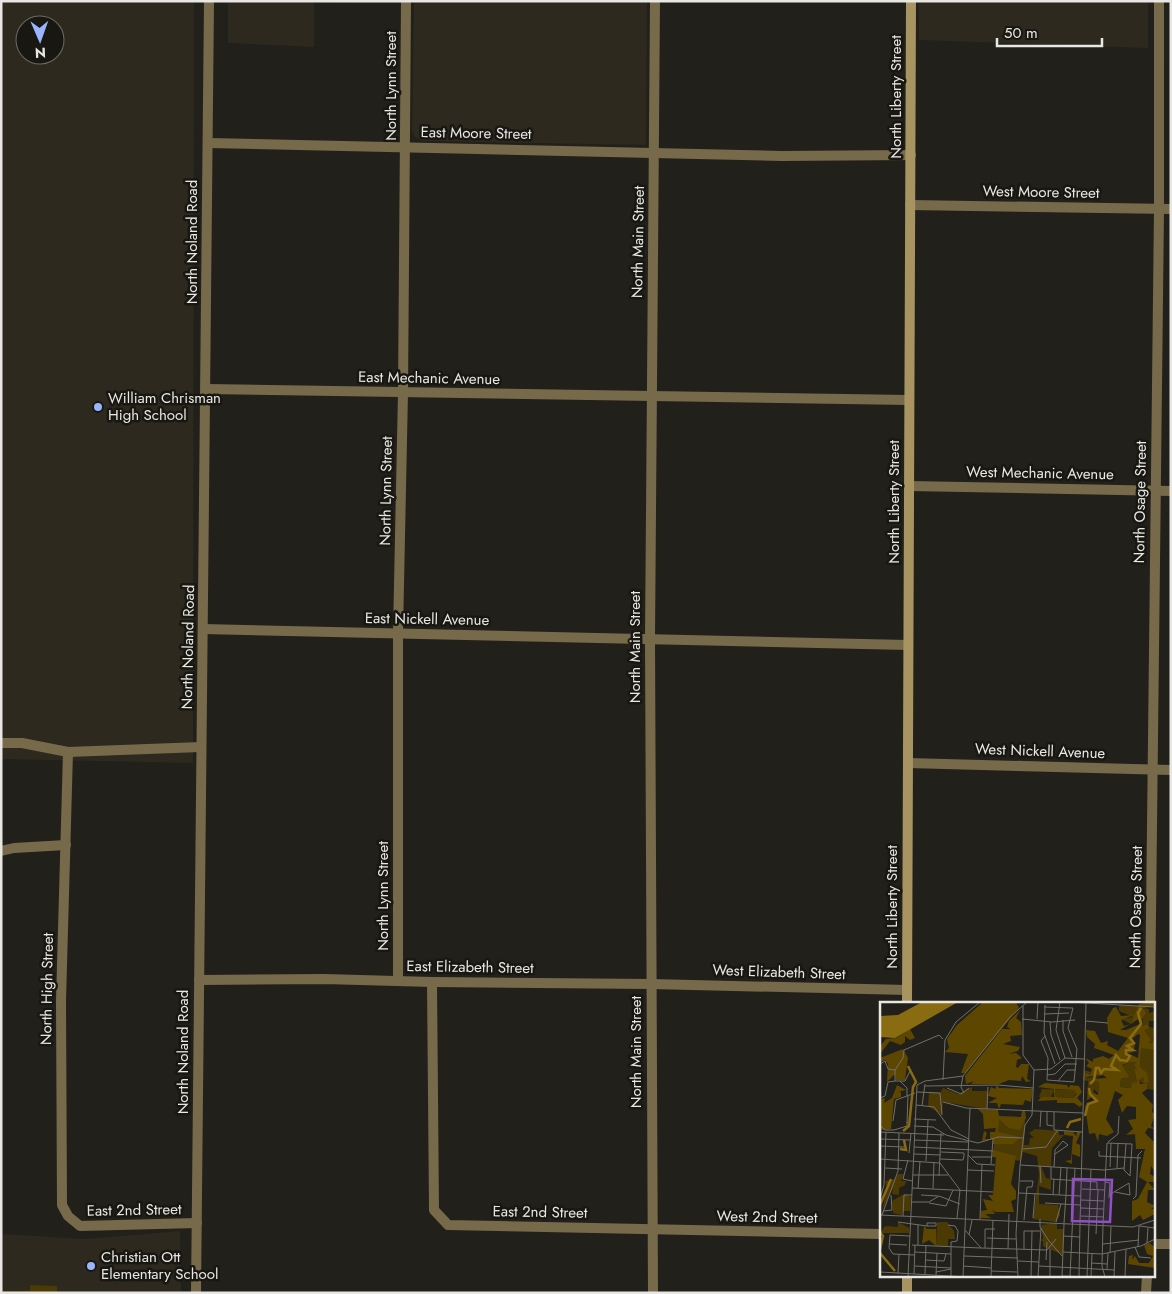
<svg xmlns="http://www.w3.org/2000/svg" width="1172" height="1294" viewBox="0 0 1172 1294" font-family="Jost,sans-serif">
<rect width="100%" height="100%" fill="#22201b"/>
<g fill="#2d291e" fill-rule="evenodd">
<path d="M1,1H194L193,763L1,759ZM25,25H55V55H25Z"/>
<path d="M228,1H397V3L314,2V47L228,43Z"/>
<path d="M414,1H647L646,145L422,141L415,137L412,131Z"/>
<path d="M919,1H1148V48L919,40Z"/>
<path d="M180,1231L181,1293H1V1234L85,1239Z"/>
</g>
<path fill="#4c3a04" d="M30,1285L57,1286V1293H1V1291H30Z"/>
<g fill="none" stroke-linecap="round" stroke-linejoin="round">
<g stroke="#766a4b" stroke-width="10">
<path d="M208,143L781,156L911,155"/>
<path d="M910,205L1171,209"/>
<path d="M206,389L909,400"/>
<path d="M909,486L1171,491"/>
<path d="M203,629L908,645"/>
<path d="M1,743H22L68,752L201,747"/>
<path d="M68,752L61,1001L62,1205L68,1216L80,1226L197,1223"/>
<path d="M908,763L1171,770"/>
<path d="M1,851L14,848L66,845"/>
<path d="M199,980L324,979L432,982L651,984L907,990"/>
<path d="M398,981V633L403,392L406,1"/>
<path d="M432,982L434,1210L448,1225L881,1234"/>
<path d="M1150,1003L1159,209V1"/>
<path d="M1153,1244H1171"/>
<path d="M196,1293C199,862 206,432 209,1"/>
<path d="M653,1293L650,639L655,1"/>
<path d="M1146,1293L1147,1275"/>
</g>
<g stroke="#a89461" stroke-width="10">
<path d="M907,1003L911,1"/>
<path d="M907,1275V1293"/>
</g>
</g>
<g fill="#9bb5fd" stroke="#191712" stroke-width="2">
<circle cx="98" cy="407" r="5"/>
<circle cx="91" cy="1266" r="5"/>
</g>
<g text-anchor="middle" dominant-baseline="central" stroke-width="5" stroke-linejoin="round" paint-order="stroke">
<g font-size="15" fill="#e9e7e4" stroke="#191712">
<text transform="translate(391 86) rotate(-90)">North Lynn Street</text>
<text transform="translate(896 97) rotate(-90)">North Liberty Street</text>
<text transform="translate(476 133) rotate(1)">East Moore Street</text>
<text transform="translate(1041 192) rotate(1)">West Moore Street</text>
<text transform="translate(192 242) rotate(-90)">North Noland Road</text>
<text transform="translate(638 242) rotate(-89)">North Main Street</text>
<text transform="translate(429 378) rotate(1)">East Mechanic Avenue</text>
<text transform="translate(1040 473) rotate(1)">West Mechanic Avenue</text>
<text transform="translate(386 491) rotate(-89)">North Lynn Street</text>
<text transform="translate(894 502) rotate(-90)">North Liberty Street</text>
<text transform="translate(1140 502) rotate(-89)">North Osage Street</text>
<text transform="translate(427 619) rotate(1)">East Nickell Avenue</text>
<text transform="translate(188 647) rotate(-89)">North Noland Road</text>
<text transform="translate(635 647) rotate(-90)">North Main Street</text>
<text transform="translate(1040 751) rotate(2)">West Nickell Avenue</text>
<text transform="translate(383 896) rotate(-90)">North Lynn Street</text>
<text transform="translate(892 907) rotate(-90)">North Liberty Street</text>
<text transform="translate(1136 907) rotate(-89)">North Osage Street</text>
<text transform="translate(470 967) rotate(1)">East Elizabeth Street</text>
<text transform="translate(779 972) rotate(2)">West Elizabeth Street</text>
<text transform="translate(47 989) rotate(-89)">North High Street</text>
<text transform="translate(183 1052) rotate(-90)">North Noland Road</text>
<text transform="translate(636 1052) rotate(-90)">North Main Street</text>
<text transform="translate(134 1210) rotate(-1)">East 2nd Street</text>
<text transform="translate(540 1212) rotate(1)">East 2nd Street</text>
<text transform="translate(767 1217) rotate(1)">West 2nd Street</text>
</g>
<g font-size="15" fill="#e9e7e4" stroke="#191712" text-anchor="start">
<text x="108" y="398">William Chrisman<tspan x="108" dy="17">High School</tspan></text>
<text x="101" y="1257">Christian Ott<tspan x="101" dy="17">Elementary School</tspan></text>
</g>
</g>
<g transform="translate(880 1002)">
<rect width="275" height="275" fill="#22201b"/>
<path d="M239,3L259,4L251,22L241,17L253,15L239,9ZM264,6L269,7V11L275,9V19H269V25L275,26L273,40H268L269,36L263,27L270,26L265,22L262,24ZM261,45L275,48V88L267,87L265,81L259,80L261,75H265L263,80H269L260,65ZM251,60H257L258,66L254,67L257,80L251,86L240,85L241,77H244L241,64ZM204,68L211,70L207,76L220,74L212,78L219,79L218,91L214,87L213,92L211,90L207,92L208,79L203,78ZM92,85V89H108L107,107L63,100L62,113L48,104L49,90L60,91L63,86L78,92ZM162,87L194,88L197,91L193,96L175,95L174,89L170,97L159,95ZM122,116L145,119L144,143H149L150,136H154L149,131L155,127L179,129V133H184L172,146L171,165L161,164L166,176L171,177V188L159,184V202L178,203L180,213L176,220L153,217L159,172L157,154L143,150L141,159L112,155L118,118ZM18,172H24L21,179H26L25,183L19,186V193L12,192L13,186L2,208L7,186L5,179L15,177ZM24,192L31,195L30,209H23L22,213L13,211L12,199ZM18,220L29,226V231H0L5,224L18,225ZM57,220H67L74,229L75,237H68V245L56,244ZM177,221V227H183V253L163,244V239L160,238L163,237L161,223Z" fill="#4c3a04"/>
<path d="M103,0H136L139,6L85,71H81L88,52L65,50L69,46L67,37L77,23ZM275,0V4L263,6L266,11L262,17V24L266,22L270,26L264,28L271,38L269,41L273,40L275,33V48L261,46L260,65L267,71L269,80L263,81L264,75L259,78L260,82L267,81V87L262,91L273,103L272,110L275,112L271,124L275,127L268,126L265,131L275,141V170L271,164L270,172L275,175V180H268L275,188H268L267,200L275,204L271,207H275V212L263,218L260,213L252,219V199L258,197L267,180L259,175L265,147H256L255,132L246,133L253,127L248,118L256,117V105L247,104L242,111L238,98L243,93L235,89L226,117L234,130L227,134L219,132L218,140L215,131L209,132L205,104L215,98L212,95L207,98L208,88L218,93L219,80L212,77L227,76L223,73L206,75L205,71L210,73L212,67L206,64L209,61L205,56L213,60V57L223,54L229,57L234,53L214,46L215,42L207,35L206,28L215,29L221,41L228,39L227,43L238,49L248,36L228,30L227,16L233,6L236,5L241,14L254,13L241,18L244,24L250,22L240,28H246L260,22L258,17L251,22L259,2ZM258,32L260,33L258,56L247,51L253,50L255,42L252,37ZM251,60H257L254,63L257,66L254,67L257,80L252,81L251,86L240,85L241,77L249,75L242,63ZM140,8L136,16L141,20L142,33L130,34L131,39L123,42L140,45L138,49L128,52L136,51L142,56L137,58L136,65L138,66L141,62H149L147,77L151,79L146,80L142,74L141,79L129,78L119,82H91L94,79L86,82L85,74L122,27H131L127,25L129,19ZM30,27L35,36L30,38L25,34V40L21,43L10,39L0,52V44L6,37L16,36ZM23,47L28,56L25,78H16L15,72L7,80L8,62L5,58L0,60V56ZM165,81L187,83L189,86L190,83L199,84L202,90L197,96L203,102L200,105L194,101H177V98L158,99L161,95H174V87L158,85ZM175,87L194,88L197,92L193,96L175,95ZM17,83L26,88L18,90H21V95L14,97L11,127L0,128L1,97L5,96L4,101L12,96ZM117,83L119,86L153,87L151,100L145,98L143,103L121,102L119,107L117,101H108L117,96L108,94L111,85L115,87ZM98,107L118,108L119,114L141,115L142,109H145L146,116L140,128L129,126L119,117L118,130L140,135L133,142H113V137L102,139L104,129L107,131L105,137H110V130H115L116,126L104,127L103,112ZM184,129L193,130L196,134L197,130H201L196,141L200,143V155L192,152V162L185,159L191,158L193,134L184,133ZM113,148L136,154L131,182L136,189V197L131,199L134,210H115L112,207L115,212H105L111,216H101V209L107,208L103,197L113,199L108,193H113L116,155H112ZM44,224L47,227H56V244L49,238L42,242ZM269,241L275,245V266L248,262L249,254L253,253L252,258L255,254L259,261H269L273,254L267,252L264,243Z" fill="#5d4700" fill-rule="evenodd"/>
<path d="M42,0H78L15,36L0,35V14L18,13Z" fill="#896c11"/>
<path fill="none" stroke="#896c11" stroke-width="2.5" d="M210,82L214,78L216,66H219L221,71L224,67L237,68L231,64L236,53L240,58L247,59L250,54L246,52V48H253L247,44L254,41L250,36L261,22L258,11L261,6M205,114L208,102L217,99L210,92L209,86M187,126L190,120L201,117M23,129L29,124L33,85L36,80L28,64M20,147L26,148L24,138M0,203L11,177M0,230L3,234L0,247M0,251L15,269"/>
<path fill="none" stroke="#72706b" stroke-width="1" d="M180,0L176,28L185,56M190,0L275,5M165,3L164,31L175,62M164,5L193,6L188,26L197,47L194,80L167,78L168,56L161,39L165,34M164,12L189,11M142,17L172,20L195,18M157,17L158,0M183,18V29L192,55M206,19L228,21M170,20L171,33L180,58M0,62L5,59L8,67L15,68V79H25L30,69M15,68L23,56L24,48L59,33L63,37M154,68L171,67L185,56L204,57M167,73L175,72L185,62H197M83,74L81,85L84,91M63,78L65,38L76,20L100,0M20,79L27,86V94M178,79L187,68H196M45,84L118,83L153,86M67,86L81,92L89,86M36,90L60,91M60,91L62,113M0,96L5,94L8,80L15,79M63,100L86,106L203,111M36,103L54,105L71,128L89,137M42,104L45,82M107,107L108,85M167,109V123L173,124M174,110V128L202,130M34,117L56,118M13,119L16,98L35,91M27,121L28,94M0,123L5,128H14L27,124V120M34,124L53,125L66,133L98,141L118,135L144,136M160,125L161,109M0,130L64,133M0,137L31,138M34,138L88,140M228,140L238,132L239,114M227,141L252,142V143L250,174L244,168L246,142M0,144L24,145M34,145L113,149M143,147L166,145L177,129M219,149V154L261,156M29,151L31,131M34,152L61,153M175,152L188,143L183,139M88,153L97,162L115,163M92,155H112M0,157L60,161M60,157L83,158L84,154V151L61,150M28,158L23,177L32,179M46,159L48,118M60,161L80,188M111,162L113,137M140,163L224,168L244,166M160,164L161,181M171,165V177L217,180V188M174,165L175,148L183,139M230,165L231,141M5,166L22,167M237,166L238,141M88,168L114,169M33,173H68M59,174L61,131M140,179H153L152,185H147L144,218M225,180L230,181L229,196M32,186L113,190M38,187L40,159M53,187L54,160M202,187L225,188M235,190L250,193M139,191L201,194M41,193L58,194M173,193L174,177M179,193L181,165M186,193L187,166M229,193L249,181L250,193M0,197L4,183L6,130M253,197L256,194L258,153L262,149M201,198L224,199M32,200H49L59,194L80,202M49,201L66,204L73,188M165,201L200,203M201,206L224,207M3,209L12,208L11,193M0,213L253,225L275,218M2,213L18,169L19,131M23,214L24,193H32M201,214L224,215M77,216L80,188M153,216L155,192M100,217L102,162M160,217V225L169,239L182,254M18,220L47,224M176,220L181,202M47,221H56V224H47ZM184,221L186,193M200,222L206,1M68,223L75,224L78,229L77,239L71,240V274M223,223L227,141M223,223L222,264L225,275M85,228L101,246L167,248L176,237M216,232L218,188M89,233L92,218M30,234L10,233L9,246L13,252L35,253M183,234L200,235M107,236L136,237M267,241L268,226M9,242L27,243M223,242L259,238M32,243L101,246M38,243V223M255,245L259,255L271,256M258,245L259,224L275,226M105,246V227H115M128,247L129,212M144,247V229H160M35,250L71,252M183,250L222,252L261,244L275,237M230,251L231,224M84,254L138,256M45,258L64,259L66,252M166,258L167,240M138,259L159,260M211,261L227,262M35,264L71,266M83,264L111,266M159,264L235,268M227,267L228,251M111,269L137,270M0,270L87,275M56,270L71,267M18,271L19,252M34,272L35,243M45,272L46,243M56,273L57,251M182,274L210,275M28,275L37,83L45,79L83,74L130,15L147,0M83,275L90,106M111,275L113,218M138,275L136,232L140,164L145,123L152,113L154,68L143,53V4M151,275L152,229M158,275L161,226M170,275V247M182,275L184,222M190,275L195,166M199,275L200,222M207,275L211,167M211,275L212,252M234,275L235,250M245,275L246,247"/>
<path fill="#9151c6" fill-opacity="0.15" stroke="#9151c6" stroke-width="2.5" d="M193,177L232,178L230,220L192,219Z"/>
<rect width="275" height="275" fill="none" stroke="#e9e7e4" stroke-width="2.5"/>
</g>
<rect width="1172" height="1294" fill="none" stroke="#e9e7e4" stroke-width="5"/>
<g transform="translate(40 40) rotate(178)"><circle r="24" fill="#191712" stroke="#6c6a66"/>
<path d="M0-4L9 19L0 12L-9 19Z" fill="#9bb5fd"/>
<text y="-8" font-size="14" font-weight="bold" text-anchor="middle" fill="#e9e7e4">N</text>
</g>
<path d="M997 38v8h105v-8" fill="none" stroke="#e9e7e4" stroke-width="2.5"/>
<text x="1004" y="38" font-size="15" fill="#e9e7e4" stroke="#191712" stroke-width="4" paint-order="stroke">50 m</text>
</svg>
